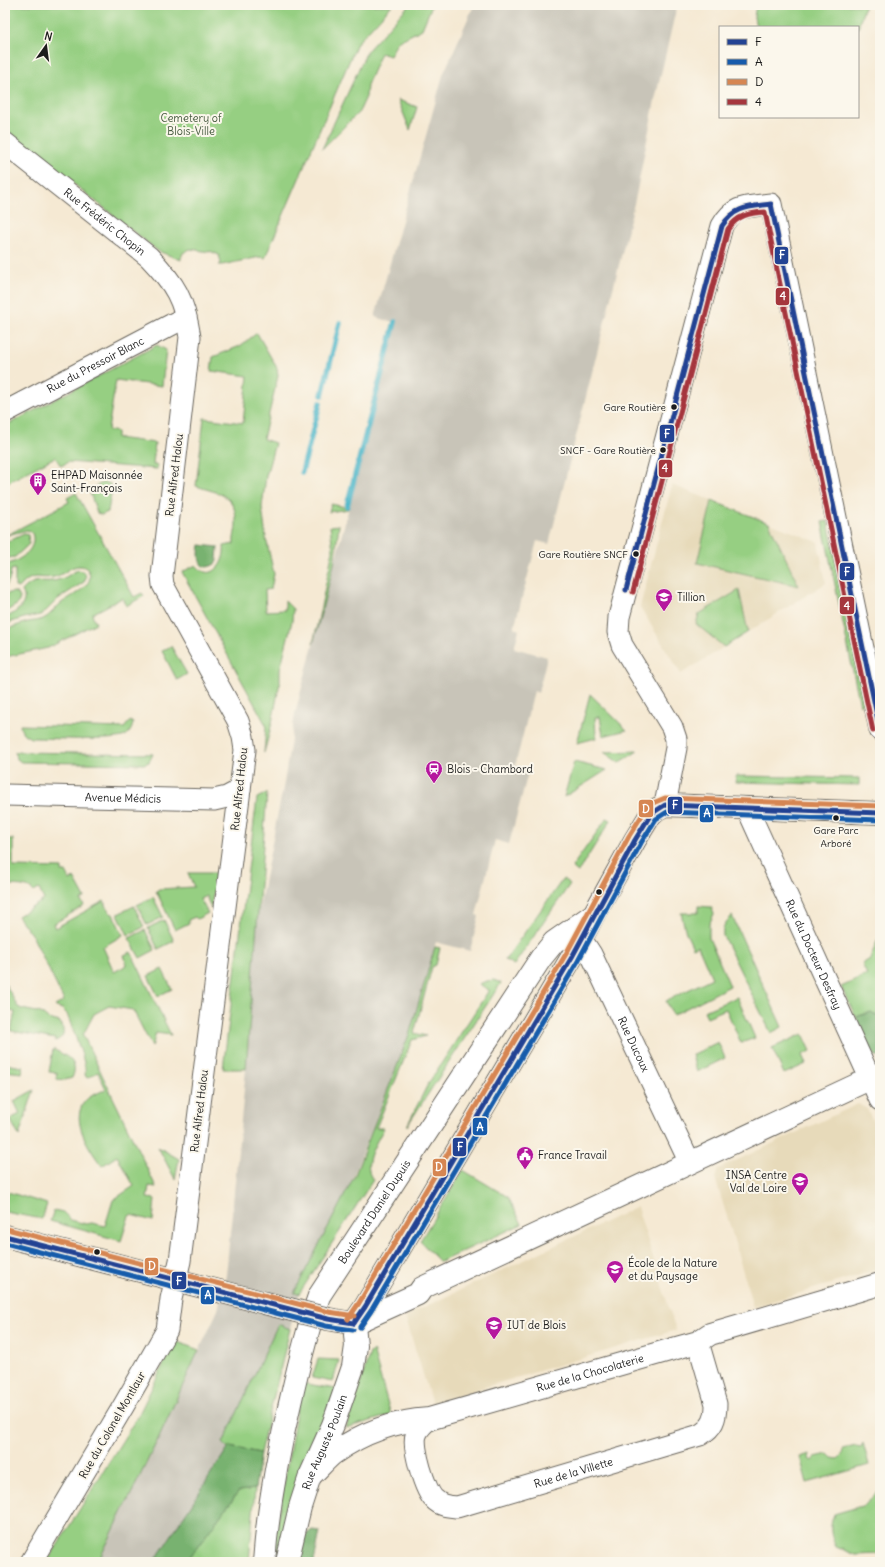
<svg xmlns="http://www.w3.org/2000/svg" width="885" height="1567" viewBox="0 0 885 1567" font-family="Delius,sans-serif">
<rect width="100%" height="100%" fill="#fbf7ec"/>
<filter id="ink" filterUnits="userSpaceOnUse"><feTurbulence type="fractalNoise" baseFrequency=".025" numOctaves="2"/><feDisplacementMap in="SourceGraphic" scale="8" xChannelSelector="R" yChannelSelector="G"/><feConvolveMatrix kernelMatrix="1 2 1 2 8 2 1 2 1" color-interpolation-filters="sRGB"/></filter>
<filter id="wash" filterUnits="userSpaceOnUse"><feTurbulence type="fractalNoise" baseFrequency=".012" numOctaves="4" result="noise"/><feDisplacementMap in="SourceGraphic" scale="16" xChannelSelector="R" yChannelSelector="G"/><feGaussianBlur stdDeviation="0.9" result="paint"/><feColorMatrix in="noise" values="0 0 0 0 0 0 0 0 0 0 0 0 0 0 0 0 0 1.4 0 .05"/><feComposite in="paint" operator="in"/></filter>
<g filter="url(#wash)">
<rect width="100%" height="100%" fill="#f5e9d3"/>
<g fill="#e7daba">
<path d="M672,485L818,542L826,583L681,674L640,607Z"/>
<path d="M858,1104L866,1107L880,1136V1269L753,1307L730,1226L715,1178L718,1169Z"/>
<path d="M637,1207L676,1330L432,1403L405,1316Z"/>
</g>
<path fill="#c8c4b8" d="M474,5H677L655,100L636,195L623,249L549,544L537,541L514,628L519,630L514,648L547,657L538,693L534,691L515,766L529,769L509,844L495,840L476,915L479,916L470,951L436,942L410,1032L349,1187L357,1206L299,1294L264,1430L260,1453L230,1447L228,1448L154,1562H98L158,1439L218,1310L226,1275L246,1069L257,918L284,783L295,714L397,323L375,317L443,75Z"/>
<g fill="#96cf82" stroke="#59764f">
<path d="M5,5H392L357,43L265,258L260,257L222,265H219L221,263L219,255L210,251V252L190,249L183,253L181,258V260L158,251L5,129Z"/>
<path d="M409,5H432L422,29L397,42L390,56L381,53L367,85L366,97L359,112L322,149L367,51Z"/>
<path d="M756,5H865L858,28L756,27L754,17Z"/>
<path d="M398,100L417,107L410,130Z"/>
<path d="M393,321L397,322L348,509L329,512L331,504L345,507Z"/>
<path d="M257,333L277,368L278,376L263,439L275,443L266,476L262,507L266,538L274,574L271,589L265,590L266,611L285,610V601L293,609L292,621L280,670V682L272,723L264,753L266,725L182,572L196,565C211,584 226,563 224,546L234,544C233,537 236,531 236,525C237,494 220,494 196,486L204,418L243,423L248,376L211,371L213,357L240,346Z"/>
<path d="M157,345L166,350L162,386L116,380L108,430L117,432V438L155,443L153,465H157V469L68,462L61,466L55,457L5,484V426Z"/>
<path d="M104,482L110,484L112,488L108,512L101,515L97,513L89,490Z"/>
<path d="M76,493L134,597L142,593L144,596L126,606L122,598L92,614L96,623L48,648L5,657V630C13,627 20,624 28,622C33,621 38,621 43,619C50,616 53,610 59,605C67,597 100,585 87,569C85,567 83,566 79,566C70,566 64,575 54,577C36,580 34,571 19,588L15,587V569L11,570L10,578L5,588V565C19,561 38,550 32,533L27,530L7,535L69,502L67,498Z"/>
<path d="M712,501L769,523L799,586L697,563Z"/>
<path d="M828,521L865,701L860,705L822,522Z"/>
<path d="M339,525L334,564L313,644L333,550L330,526Z"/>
<path d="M24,534L28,535L29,544L15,557L8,558L5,543Z"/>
<path d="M78,570C86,571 87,576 84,582L58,599L45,612L40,615L24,618L5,624V618C15,613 30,604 22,591C36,575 44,585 61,579C68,577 72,572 78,570Z"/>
<path d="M739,590L748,632L724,647L696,624L699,614Z"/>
<path d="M14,592L18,594L20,598L18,604L5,612V594Z"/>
<path d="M171,646L187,674L177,680L162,651Z"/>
<path d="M590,694L627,730L603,736L600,717H595L596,738L577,743Z"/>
<path d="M130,721L133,723C132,729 130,733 125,736C114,742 48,738 32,738C25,736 21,733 20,725L124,728Z"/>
<path d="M638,751L619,763L604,752Z"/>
<path d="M15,752L153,754L149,762L144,764L21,762L17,759Z"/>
<path d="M574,762L607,770L564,797Z"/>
<path d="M736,776L859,778V785L735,782Z"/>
<path d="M267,793L246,1069H223L257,798Z"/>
<path d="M607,818L611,820L578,872L572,867Z"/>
<path d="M5,839H13V867L62,868V872H66L70,880L74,878L85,898L81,900L84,906L53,924L55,928L104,901L110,913L113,914L123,935L103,947L114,972L127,965L124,955L131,952L171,1035L156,1033L152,1047L133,1010L109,1006L94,1014L83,1035L156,1187L149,1186L147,1198L155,1199L153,1221L131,1215L129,1216L121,1241L50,1221L54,1210L63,1212L71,1220L86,1224L92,1223L105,1226L113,1200L134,1186L117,1156L102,1166C90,1150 69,1120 85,1101C90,1095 99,1093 106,1089L98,1072L87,1078L85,1075C88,1065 71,1026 67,1014L62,1009L56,1007L55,1006L64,1001L33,937L18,916L44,900L39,889L34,892C27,883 14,887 5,884Z"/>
<path d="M188,873H216L211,908L206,896L200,899L208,913L197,919L195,917L188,920L189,923L175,930L156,891L159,889L194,887Z"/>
<path d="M563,879L570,884L514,965L505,960Z"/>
<path d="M153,897L163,917L147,925L137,905Z"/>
<path d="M134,906L144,927L128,935L118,914Z"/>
<path d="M698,906L711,907L714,914L709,924V938L730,986L673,1015L666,1001L712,978L698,946L693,948L686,933L681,913H698Z"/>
<path d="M732,916L782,1027L771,1033L723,936C722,926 725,923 732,916Z"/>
<path d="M164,920L174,941L158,949L148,928Z"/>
<path d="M145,930L155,950L140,958L129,938Z"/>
<path d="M880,934V1018L871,1012L856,1017L841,987L867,975L862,964L870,959Z"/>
<path d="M435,947L440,948L436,965L432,967L414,1033L426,1036L412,1040L376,1128H384C378,1140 366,1157 369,1171C369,1174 372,1178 373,1180L299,1294L294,1293L355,1175L410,1032Z"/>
<path d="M162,969L172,989L158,996L148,976Z"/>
<path d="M494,980L501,983L407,1126L428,1084L489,990L479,984L487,981Z"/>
<path d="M6,985L18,1007L22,1009L41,1013L48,1019L60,1022C65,1032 65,1037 55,1041V1039L11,1031L15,1012L5,1010Z"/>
<path d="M737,997L755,1038L741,1043L726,1009L707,1017L704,1011Z"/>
<path d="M803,1034L811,1051L802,1055L806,1064L784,1074L772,1048Z"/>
<path d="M718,1042L725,1058L697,1072L692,1055Z"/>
<path d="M53,1049C66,1056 80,1061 72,1078L65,1080L56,1079L57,1073L49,1072Z"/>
<path d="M5,1064L23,1067L22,1073L5,1071Z"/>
<path d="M34,1090L19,1136L10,1119L20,1114L14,1101Z"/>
<path d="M158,1147L179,1159L175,1179Z"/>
<path d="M463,1170L508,1197L522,1224L440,1262L420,1241Z"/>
<path d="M8,1192L47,1204L42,1219L5,1212V1200Z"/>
<path d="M278,1324L290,1329L260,1453L230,1447L228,1448L223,1443Z"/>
<path d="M175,1341L199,1350L158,1439L98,1562H47L139,1414Z"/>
<path d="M373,1350L391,1415L346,1428L370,1353Z"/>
<path d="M318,1359L339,1360L333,1382L312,1378Z"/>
<path d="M301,1383L336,1389L278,1562H271Z"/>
<path d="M863,1443L869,1465L807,1483L800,1457L810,1454L809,1459L812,1461L815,1457L828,1454L832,1458L838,1459L842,1455L843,1449L856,1446L861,1447Z"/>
<path d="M255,1489L249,1562H186L239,1491Z"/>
<path d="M880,1489V1554L856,1555L836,1547C830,1534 829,1528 834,1514L865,1505Z"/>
</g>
<g fill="#78b270" stroke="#4a6746">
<path d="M200,545L218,547L217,560L215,564C198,574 198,556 200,545Z"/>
<path d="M871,1012L880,1018V1057L873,1055L856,1017Z"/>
<path d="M230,1447L260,1453L255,1489L239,1491L186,1562H154L228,1448Z"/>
<path d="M312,1530L320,1531L314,1562H299L304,1536Z"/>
</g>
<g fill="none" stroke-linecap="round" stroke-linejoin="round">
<g stroke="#4bb6c9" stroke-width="5.5">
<path d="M322,395L340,323"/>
<path d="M302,472L320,403"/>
<path d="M347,506L395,322"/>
</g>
</g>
</g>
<g filter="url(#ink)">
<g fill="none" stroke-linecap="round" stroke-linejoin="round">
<defs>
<g id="street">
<path id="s1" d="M5,143L149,257C175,284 184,299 190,337L162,576L163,585L238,721L243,737L245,750L180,1261L171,1299L167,1330L124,1405L31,1562"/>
<path id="s2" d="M5,412L186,317"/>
<path id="s3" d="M5,795L214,800L227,797L240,790"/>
<path d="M665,805L676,748V739L672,727L622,645L618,632L619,617L722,226C734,204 749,207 771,204L880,730"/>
<path id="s4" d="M747,808L880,1100"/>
<path id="s5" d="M574,928L591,954L690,1163"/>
<path id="s6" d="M429,1419C423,1424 418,1428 416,1435C412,1447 425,1491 434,1499C441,1506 448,1506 457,1507L700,1435C713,1427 716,1419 716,1404L698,1342"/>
</g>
<g id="secondary">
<path d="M354,1323L418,1294L422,1288L880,1074"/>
<path d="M354,1323L365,1307L572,957L594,914"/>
</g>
<g id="primary">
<path d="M5,1236L265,1303"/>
<path id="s7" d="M310,1476C318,1469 326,1459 334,1453C362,1433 395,1421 429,1419L680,1347L698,1342L710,1334L880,1284"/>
<path id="s8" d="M264,1562C268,1507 278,1453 291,1399C299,1364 307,1330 319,1296L541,958L554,942L594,914L635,840L651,814L657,809L665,805L880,813"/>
<path id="s9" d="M287,1562L300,1507L310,1476L333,1425L353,1367L356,1346L354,1323L345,1322L328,1319"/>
</g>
</defs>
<use href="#street" stroke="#68645c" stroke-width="23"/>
<use href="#secondary" stroke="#68645c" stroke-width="24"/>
<use href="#primary" stroke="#68645c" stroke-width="24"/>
<use href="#street" stroke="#fff" stroke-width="21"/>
<use href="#secondary" stroke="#fff" stroke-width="22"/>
<use href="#primary" stroke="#fff" stroke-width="22"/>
<defs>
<path id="primary-bridge" d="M265,1303L328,1319"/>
</defs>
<use href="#primary-bridge" stroke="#68645c" stroke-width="24" stroke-linecap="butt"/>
<use href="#primary-bridge" stroke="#fff" stroke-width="22"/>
<defs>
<g id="bus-1">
<path d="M626,590L722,226C735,206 749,207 771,204L880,730"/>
<path d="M5,1236L328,1319L354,1323"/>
<path d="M354,1323L365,1307L572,957L635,840L651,814L665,805L880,813"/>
</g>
<g id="bus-2">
<path d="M5,1243L326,1326L353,1330"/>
<path d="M360,1327L371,1311L578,961L641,843L656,819L667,812L880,820"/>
</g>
<g id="bus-3">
<path d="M7,1229L329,1312L355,1316"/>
<path d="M348,1319L359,1303L566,954L629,836L646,809L653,803L665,798L880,806"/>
</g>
<path id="bus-4" d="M633,592L728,229C738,215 749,213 765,212L873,731"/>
</defs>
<use href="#bus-1" stroke="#fbf7ec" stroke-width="8"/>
<use href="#bus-2" stroke="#fbf7ec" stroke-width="8"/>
<use href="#bus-3" stroke="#fbf7ec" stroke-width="8"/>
<use href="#bus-4" stroke="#fbf7ec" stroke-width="8"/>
<use href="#bus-1" stroke="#234393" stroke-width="5"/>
<use href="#bus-2" stroke="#175bab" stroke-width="5"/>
<use href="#bus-3" stroke="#d68652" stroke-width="5"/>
<use href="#bus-4" stroke="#a5363d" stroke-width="5"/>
</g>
</g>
<defs>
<symbol id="building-pin" viewBox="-11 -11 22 30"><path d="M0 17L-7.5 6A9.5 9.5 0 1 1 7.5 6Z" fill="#b5179e" stroke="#fbf7ec"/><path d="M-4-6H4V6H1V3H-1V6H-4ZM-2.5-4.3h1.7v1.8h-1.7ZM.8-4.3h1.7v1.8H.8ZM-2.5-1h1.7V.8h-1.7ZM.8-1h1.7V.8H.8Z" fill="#fff"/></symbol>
<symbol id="university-pin" viewBox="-11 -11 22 30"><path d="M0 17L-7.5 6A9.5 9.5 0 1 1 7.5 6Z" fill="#b5179e" stroke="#fbf7ec"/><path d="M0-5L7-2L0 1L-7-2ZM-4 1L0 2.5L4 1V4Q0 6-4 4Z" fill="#fff"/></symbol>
<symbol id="station-pin" viewBox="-11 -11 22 30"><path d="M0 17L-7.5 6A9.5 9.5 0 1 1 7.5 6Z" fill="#b5179e" stroke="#fbf7ec"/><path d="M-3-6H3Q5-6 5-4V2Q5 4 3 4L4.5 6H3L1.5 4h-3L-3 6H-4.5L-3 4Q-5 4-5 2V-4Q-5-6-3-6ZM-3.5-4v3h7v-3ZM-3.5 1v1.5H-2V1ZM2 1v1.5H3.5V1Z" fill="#fff"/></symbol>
<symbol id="civic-pin" viewBox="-11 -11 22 30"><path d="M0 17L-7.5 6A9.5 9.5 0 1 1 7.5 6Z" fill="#b5179e" stroke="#fbf7ec"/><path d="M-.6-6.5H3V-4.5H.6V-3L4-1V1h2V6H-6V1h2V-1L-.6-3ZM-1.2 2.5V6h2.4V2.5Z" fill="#fff"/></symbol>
</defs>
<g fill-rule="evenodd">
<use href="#building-pin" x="28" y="471" width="20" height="27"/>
<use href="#university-pin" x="654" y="587" width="20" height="27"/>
<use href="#station-pin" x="424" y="759" width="20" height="27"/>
<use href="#civic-pin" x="515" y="1145" width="20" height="27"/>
<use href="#university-pin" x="790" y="1171" width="20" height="27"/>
<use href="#university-pin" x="605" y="1259" width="20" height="27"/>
<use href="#university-pin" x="484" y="1315" width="20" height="27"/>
</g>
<g fill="#1c1c1c" stroke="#fbf7ec" stroke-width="1.5">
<circle cx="674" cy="407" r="3.5"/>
<circle cx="663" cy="450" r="3.5"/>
<circle cx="636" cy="554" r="3.5"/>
<circle cx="836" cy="818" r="3.5"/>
<circle cx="599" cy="892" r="3.5"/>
<circle cx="97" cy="1252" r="3.5"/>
</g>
<g text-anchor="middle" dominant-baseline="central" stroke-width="4" stroke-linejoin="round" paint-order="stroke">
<g font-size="10" fill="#1c1c1c" stroke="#fbf7ec" text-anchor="end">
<text x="666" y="407">Gare Routière</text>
<text x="656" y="450">SNCF - Gare Routière</text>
<text x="628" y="554">Gare Routière SNCF</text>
<text x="836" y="830" text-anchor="middle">Gare Parc<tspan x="836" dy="13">Arboré</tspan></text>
</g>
<g font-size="11" fill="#475b40" stroke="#fbf7ec">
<text x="191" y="118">Cemetery of<tspan x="191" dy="13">Blois-Ville</tspan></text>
</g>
<g font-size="11" fill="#1c1c1c" stroke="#fbf7ec">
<text stroke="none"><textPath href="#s1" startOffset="127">Rue Frédéric Chopin</textPath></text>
<text stroke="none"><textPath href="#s2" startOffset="102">Rue du Pressoir Blanc</textPath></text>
<text transform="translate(174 475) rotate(-83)">Rue Alfred Halou</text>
<text transform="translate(239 789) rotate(-84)">Rue Alfred Halou</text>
<text stroke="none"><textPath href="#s3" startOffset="118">Avenue Médicis</textPath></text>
<text stroke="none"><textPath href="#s4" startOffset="161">Rue du Docteur Desfray</textPath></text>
<text stroke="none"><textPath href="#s5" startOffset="131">Rue Ducoux</textPath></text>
<text transform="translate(199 1111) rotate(-83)">Rue Alfred Halou</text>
<text stroke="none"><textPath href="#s8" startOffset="373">Boulevard Daniel Dupuis</textPath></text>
<text stroke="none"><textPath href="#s7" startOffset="303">Rue de la Chocolaterie</textPath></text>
<text transform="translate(112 1425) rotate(-60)">Rue du Colonel Montlaur</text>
<text stroke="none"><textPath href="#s9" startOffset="126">Rue Auguste Poulain</textPath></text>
<text stroke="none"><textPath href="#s6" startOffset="235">Rue de la Villette</textPath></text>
</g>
<g font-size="11" fill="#1c1c1c" stroke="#fbf7ec" text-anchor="start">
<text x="51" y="475">EHPAD Maisonnée<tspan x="51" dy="13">Saint-François</tspan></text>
<text x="677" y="597">Tillion</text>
<text x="447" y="769">Blois - Chambord</text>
<text x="538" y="1155">France Travail</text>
<text x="787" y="1175" text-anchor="end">INSA Centre<tspan x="787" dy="13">Val de Loire</tspan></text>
<text x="628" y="1263">École de la Nature<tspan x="628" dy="13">et du Paysage</tspan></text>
<text x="507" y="1325">IUT de Blois</text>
</g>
</g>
<g stroke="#fbf7ec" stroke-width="1.5">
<rect x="774" y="246" width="15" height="19" rx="4" fill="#234393"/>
<rect x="775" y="287" width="15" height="19" rx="4" fill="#a5363d"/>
<rect x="659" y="424" width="16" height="19" rx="4" fill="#234393"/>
<rect x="658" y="459" width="15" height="19" rx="4" fill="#a5363d"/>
<rect x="839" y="562" width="16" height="19" rx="4" fill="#234393"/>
<rect x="839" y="596" width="16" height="19" rx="4" fill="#a5363d"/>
<rect x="667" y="796" width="16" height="19" rx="4" fill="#234393"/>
<rect x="638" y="799" width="16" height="19" rx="4" fill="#d68652"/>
<rect x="699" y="804" width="15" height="19" rx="4" fill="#175bab"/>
<rect x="472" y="1117" width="16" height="19" rx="4" fill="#175bab"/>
<rect x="452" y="1137" width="15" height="20" rx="4" fill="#234393"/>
<rect x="432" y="1158" width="15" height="19" rx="4" fill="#d68652"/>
<rect x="144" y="1257" width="15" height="19" rx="4" fill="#d68652"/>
<rect x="171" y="1271" width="16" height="19" rx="4" fill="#234393"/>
<rect x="200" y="1286" width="15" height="19" rx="4" fill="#175bab"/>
</g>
<g font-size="11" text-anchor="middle" font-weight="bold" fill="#fff">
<text x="782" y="259">F</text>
<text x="783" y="300">4</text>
<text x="667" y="438">F</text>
<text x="665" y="472">4</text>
<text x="847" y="576">F</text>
<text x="847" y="610">4</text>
<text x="675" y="809">F</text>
<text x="646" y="813">D</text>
<text x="707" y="817">A</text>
<text x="480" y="1131">A</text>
<text x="460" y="1151">F</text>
<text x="439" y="1171">D</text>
<text x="152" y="1270">D</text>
<text x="179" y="1285">F</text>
<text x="208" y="1299">A</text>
</g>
<rect width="885" height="1567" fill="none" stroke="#fbf7ec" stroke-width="20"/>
<rect x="719" y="26" width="140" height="92" fill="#fbf7ec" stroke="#a29f99"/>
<rect x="727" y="39" width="20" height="6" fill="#234393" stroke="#a29f99"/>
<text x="755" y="46" font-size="12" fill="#1c1c1c">F</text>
<rect x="727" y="59" width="20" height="6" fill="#175bab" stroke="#a29f99"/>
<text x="755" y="66" font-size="12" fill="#1c1c1c">A</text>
<rect x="727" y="79" width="20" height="6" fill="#d68652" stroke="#a29f99"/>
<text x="755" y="86" font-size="12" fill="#1c1c1c">D</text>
<rect x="727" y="99" width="20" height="6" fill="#a5363d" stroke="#a29f99"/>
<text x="755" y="106" font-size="12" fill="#1c1c1c">4</text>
<g transform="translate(46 46) rotate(14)" stroke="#fbf7ec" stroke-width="3" paint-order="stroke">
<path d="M0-3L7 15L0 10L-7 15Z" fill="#1c1c1c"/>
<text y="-6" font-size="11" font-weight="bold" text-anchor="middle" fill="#1c1c1c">N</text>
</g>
</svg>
